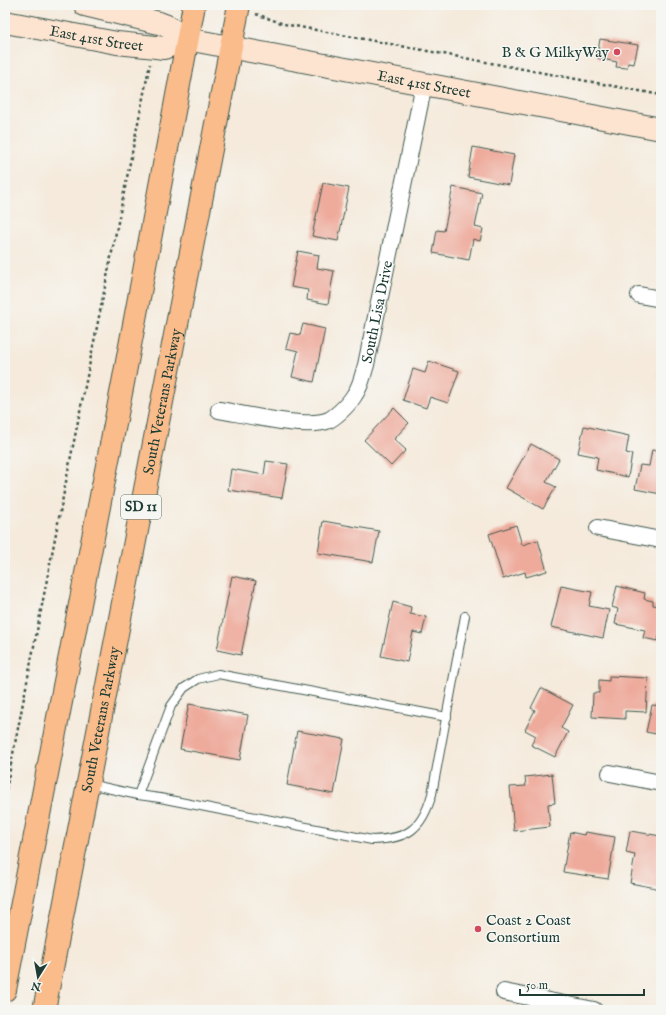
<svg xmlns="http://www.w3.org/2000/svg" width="666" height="1015" viewBox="0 0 666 1015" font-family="'IM FELL English',serif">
<rect width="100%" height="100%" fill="#f6f6f2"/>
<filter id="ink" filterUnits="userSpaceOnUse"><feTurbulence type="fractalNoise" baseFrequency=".025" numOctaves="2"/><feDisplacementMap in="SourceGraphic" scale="8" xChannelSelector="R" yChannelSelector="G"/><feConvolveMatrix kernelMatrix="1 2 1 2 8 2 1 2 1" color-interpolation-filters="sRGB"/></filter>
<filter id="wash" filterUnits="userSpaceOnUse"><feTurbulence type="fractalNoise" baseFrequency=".012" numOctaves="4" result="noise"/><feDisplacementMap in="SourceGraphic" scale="16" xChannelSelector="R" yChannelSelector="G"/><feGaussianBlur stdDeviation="0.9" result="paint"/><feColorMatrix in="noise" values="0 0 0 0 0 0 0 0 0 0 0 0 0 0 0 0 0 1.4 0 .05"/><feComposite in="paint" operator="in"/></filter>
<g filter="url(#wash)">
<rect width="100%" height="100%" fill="#f5eadb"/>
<g id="blocks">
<g fill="#eeaa9b">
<path d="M600,39L638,45L634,64L628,63L627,68L616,67L617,62L597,58Z"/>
<path d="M473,147L514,155L509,185L468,177Z"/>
<path d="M323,183L349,188L338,241L312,236Z"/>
<path d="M453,187L482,193L475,227L483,229L480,241L473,239L469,260L433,253L437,230L444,231Z"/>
<path d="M298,251L319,255L317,268L334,271L328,304L307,300L308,290L291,287Z"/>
<path d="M303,324L325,329L314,382L292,377L298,351L286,348L290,333L300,335Z"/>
<path d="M429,361L459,371L448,403L430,397L426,408L403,400L413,369L425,373Z"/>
<path d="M660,363H661V376H658Z"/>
<path d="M394,408L409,423L394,439L406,450L391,466L364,440Z"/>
<path d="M584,426L629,436L626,453L632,454L628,477L596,470L598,457L578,453Z"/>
<path d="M531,444L559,459L546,482L556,487L543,509L506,488Z"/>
<path d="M652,450L661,451V494L635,489L640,465L649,466Z"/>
<path d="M266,461L288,464L282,498L228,490L231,469L264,475Z"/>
<path d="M323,521L379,531L373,562L318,553Z"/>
<path d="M516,525L522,545L538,540L547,571L526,577L525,572L503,579L489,534Z"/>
<path d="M232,576L256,581L241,655L217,650Z"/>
<path d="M561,586L592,592L589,606L609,610L603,638L551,627Z"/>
<path d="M617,586L645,593L644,599L653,601V605L661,606V627L658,641L643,638L645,630L615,624L618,609L612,607Z"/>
<path d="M393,602L411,607L410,614L426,617L422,634L413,632L407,662L381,656Z"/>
<path d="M609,676L648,678L646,712L625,711V719L592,717L593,693H599V680L609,681Z"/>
<path d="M541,688L573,705L561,728L568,732L555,757L531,745L536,736L525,730L535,710L531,708Z"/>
<path d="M189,704L248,715L240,760L180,749Z"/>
<path d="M652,705L661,706V735L646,732Z"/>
<path d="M297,731L344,739L334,794L287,785Z"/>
<path d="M552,774L555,803L548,804L550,827L514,831L510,787L526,786L525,777Z"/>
<path d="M630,831L661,836L659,845H661V889L630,883L635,855L626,853Z"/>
<path d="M570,832L584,835L585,832L615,837L608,879L563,872Z"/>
</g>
</g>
</g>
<g filter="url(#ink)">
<use href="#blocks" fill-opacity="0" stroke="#3f574d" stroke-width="1"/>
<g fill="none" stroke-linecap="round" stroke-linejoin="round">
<defs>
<g id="lane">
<path d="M89,784L138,795L160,798L372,840C407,839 422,830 432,794L465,616"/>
<path d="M138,795L171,706L184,688L198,679L218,674L447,717"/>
</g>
<g id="street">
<path d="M639,295L661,299"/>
<path id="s1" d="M219,410C244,414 308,430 329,420C338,415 350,403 355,394C361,386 363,374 366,365L424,84"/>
<path d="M598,528L661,540"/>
<path d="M610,773L661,783"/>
<path d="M504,992L594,1010"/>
</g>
<g id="secondary">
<path id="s2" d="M85,5L159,23L167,26L187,39L661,129"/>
<path id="s3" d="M5,22L117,43L156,47L164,48L187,39"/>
</g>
<g id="highway">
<path d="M5,990L123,383L194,5"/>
<path id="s4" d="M44,1010L239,5"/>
</g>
</defs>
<use href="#lane" stroke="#3f574d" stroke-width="10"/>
<use href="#street" stroke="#3f574d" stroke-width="18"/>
<use href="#secondary" stroke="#3f574d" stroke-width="24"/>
<use href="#highway" stroke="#3f574d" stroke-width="24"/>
<g stroke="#3f574d" stroke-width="2.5" stroke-dasharray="3 3" stroke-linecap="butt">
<path d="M256,14L284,24L661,95"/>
<path d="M5,795L71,456L147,78L150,64"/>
</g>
<use href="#lane" stroke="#fff" stroke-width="8"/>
<use href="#street" stroke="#fff" stroke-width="16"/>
<use href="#secondary" stroke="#fde4d1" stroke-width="22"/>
<use href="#highway" stroke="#fabc8b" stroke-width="22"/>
</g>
</g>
<g fill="#d1495b" stroke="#f6f6f2" stroke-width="1.5">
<circle cx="617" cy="52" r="4"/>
<circle cx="478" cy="929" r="4"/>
</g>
<g text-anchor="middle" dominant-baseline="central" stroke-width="3" stroke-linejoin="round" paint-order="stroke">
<rect fill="#f6f6f2" stroke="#60746d" stroke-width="1" x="121" y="495" width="40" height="24" rx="3"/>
<g font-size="14" font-weight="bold" fill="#1f3d34">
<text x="141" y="507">SD 11</text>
</g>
<g font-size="15" fill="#1f3d34" stroke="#f6f6f2">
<text stroke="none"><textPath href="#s3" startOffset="93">East 41st Street</textPath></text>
<text stroke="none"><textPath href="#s2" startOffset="350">East 41st Street</textPath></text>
<text stroke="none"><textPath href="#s1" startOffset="234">South Lisa Drive</textPath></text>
<text stroke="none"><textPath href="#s4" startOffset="620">South Veterans Parkway</textPath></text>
<text stroke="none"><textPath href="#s4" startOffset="296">South Veterans Parkway</textPath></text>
</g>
<g font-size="15" fill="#1f3d34" stroke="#f6f6f2" text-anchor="end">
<text x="609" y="52">B &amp; G MilkyWay</text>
<text x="486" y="920" text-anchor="start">Coast 2 Coast<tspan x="486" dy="17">Consortium</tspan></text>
</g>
</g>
<rect width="666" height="1015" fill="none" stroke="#f6f6f2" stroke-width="20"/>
<g transform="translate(38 977) rotate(191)" stroke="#f6f6f2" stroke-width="3" paint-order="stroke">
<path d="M0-3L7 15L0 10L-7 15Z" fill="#1f3d34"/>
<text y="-6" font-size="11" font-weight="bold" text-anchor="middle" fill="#1f3d34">N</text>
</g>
<path d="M520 989v6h124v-6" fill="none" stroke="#1f3d34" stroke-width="2"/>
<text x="526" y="989" font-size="12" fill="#1f3d34" stroke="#f6f6f2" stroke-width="3" paint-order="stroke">50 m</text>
</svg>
